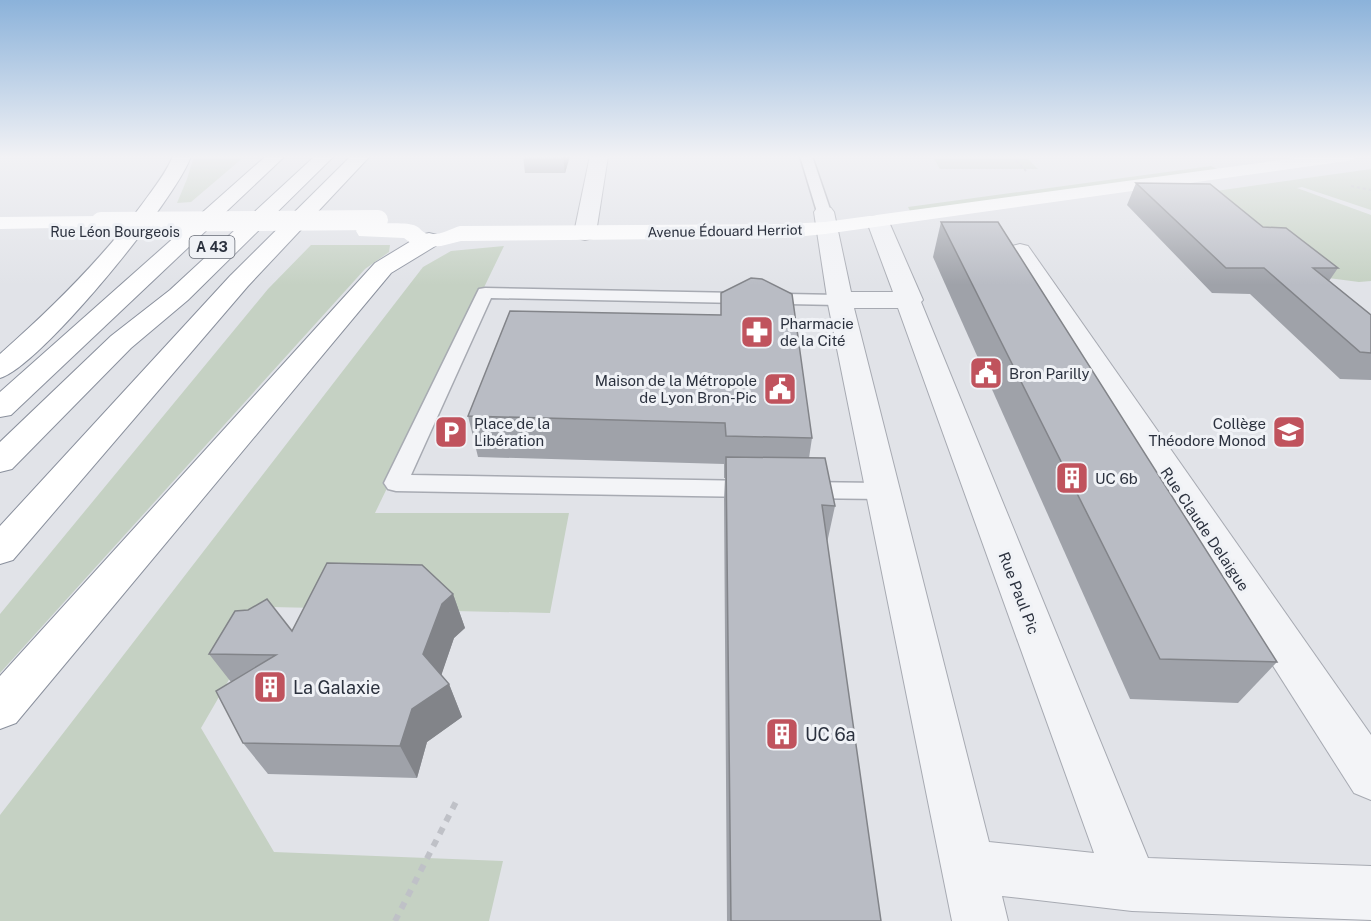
<svg xmlns="http://www.w3.org/2000/svg" width="1371" height="921" viewBox="0 0 1371 921" font-family="'Public Sans',sans-serif">
<rect width="100%" height="100%" fill="#e1e3e8"/>
<g fill="#c5d1c3">
<path d="M194,156H245L191,202L177,203L187,179Z"/>
<path d="M932,156H1025L1038,169H940Z"/>
<path d="M1211,166L1219,170L910,211L908,207Z"/>
<path d="M1371,169V210L1302,187L1297,188L1371,215V281L1359,282L1313,276L1209,192Z"/>
<path d="M311,245H390L389,252L365,269L0,673V614L268,289Z"/>
<path d="M504,246L375,513H569L550,613L271,607L201,728L274,852L503,861L489,921H0V815L423,267L451,251Z"/>
</g>
<g fill="none" stroke-linecap="round" stroke-linejoin="round">
<defs>
<g id="lane">
<path d="M800,156H812L831,212L829,215L824,216L817,212Z"/>
<path d="M485,288L838,295L844,296L847,300L844,304L838,305L491,298L411,475L753,481L761,483L765,489L761,495L753,497L396,491L388,489L384,483L477,293L479,289Z"/>
<path d="M801,482L882,483L890,485L894,491L890,497L882,499L801,498L793,496L789,490L793,484Z"/>
</g>
<g id="street">
<path d="M590,156H608L596,233L593,238L585,240L577,238L574,233Z"/>
<path d="M824,206L831,208L834,212L851,292H893L867,222L870,217L878,216L886,217L889,222L923,300L921,302L1148,858L1371,866V920L1132,911L1002,896L1008,921H952L828,304L825,300L827,297L814,212L817,208ZM854,308H898L1094,853L989,842Z"/>
<path d="M1020,244L1028,246L1371,735V800L1354,793L1009,251L1012,246Z"/>
</g>
<g id="highway">
<path d="M173,156H191C178,197 39,368 0,378V354C52,308 102,259 143,203C154,188 166,173 173,156Z"/>
<path d="M266,156H285L11,415L0,417V392Z"/>
<path d="M315,156H334L188,300L131,348L12,469L0,472V442L111,336L170,290Z"/>
<path d="M351,156H370L248,286L13,560L0,564V526L230,276Z"/>
<path d="M429,233L437,235L440,240L437,245L391,273L16,723L0,729V676L375,263L421,235Z"/>
</g>
</defs>
<use href="#lane" stroke="#a7aab2" stroke-width="3"/>
<use href="#street" stroke="#a7aab2" stroke-width="2"/>
<use href="#highway" stroke="#8a909d" stroke-width="2"/>
<g stroke="#bfc1c7" stroke-width="2" stroke-dasharray="3 3" stroke-linecap="butt">
<path d="M1012,156L1026,171"/>
<path d="M1351,186L1371,190"/>
</g>
<path stroke="#bfc1c7" stroke-width="6" stroke-dasharray="7 7" stroke-linecap="butt" d="M395,921L458,798"/>
<use href="#lane" fill="#f3f4f7" fill-rule="evenodd"/>
<use href="#street" fill="#f3f4f7" fill-rule="evenodd"/>
<g fill="#fff" fill-rule="evenodd">
<path d="M1310,156H1356L1353,160L1347,161L825,234L785,238L461,241L441,246L426,247L412,244L404,238L359,236L356,231L359,226C370,224 406,221 416,226C421,228 422,233 428,234C439,236 450,229 460,226L785,224L825,222Z"/>
<path d="M101,216L109,217L112,222L109,227L0,229V217Z"/>
</g>
<use href="#highway" fill="#fff" fill-rule="evenodd"/>
<path stroke="#fff" stroke-width="20" d="M101,222L378,220"/>
</g>
<g fill="#9fa2a9">
<path d="M523,156H570L565,173H525Z"/>
<path d="M1136,183L1263,227L1338,268L1329,281L1371,315V380L1340,379L1250,294L1212,293L1127,205Z"/>
<path d="M941,222L1277,662L1238,703L1130,699L933,257Z"/>
<path d="M721,315L812,438L809,458L835,506L827,543L881,921H727L724,499L725,478H724V464L478,457L468,416Z"/>
<path d="M453,594L465,628L454,638L441,675L449,684L462,717L427,742L417,778L268,774L243,743L231,682L209,654L292,631Z"/>
</g>
<g fill="#828489">
<path d="M563,156H570L565,173Z"/>
<path d="M453,594L465,628L454,638L437,688L423,654L442,604Z"/>
<path d="M449,684L462,717L427,742L417,778L400,746L412,709Z"/>
</g>
<g fill="#b9bcc4" stroke="#828489" stroke-width="1.5">
<path d="M1136,183L1210,184L1263,227L1286,228L1338,268H1313L1371,315V353L1360,352L1264,268H1226Z"/>
<path d="M941,222H998L1277,662L1160,659Z"/>
<path d="M751,278L762,279L792,294L812,438L726,436L725,423L468,416L510,311L721,315V293Z"/>
<path d="M726,457L825,458L835,506L822,505L881,921H731Z"/>
<path d="M327,563L422,565L453,594L442,604L423,654L449,684L412,709L400,746L243,743L216,691L276,655L209,654L235,611L248,610L267,599L292,631Z"/>
</g>
<linearGradient id="sky" x2="0" y2="1"><stop stop-color="#8bb2da"/><stop offset="0.55" stop-color="#f2f2f5"/><stop offset="1" stop-color="#f2f2f5" stop-opacity="0"/></linearGradient>
<rect width="1371" height="285" fill="url(#sky)"/>
<defs>
<symbol id="pharmacy-square" viewBox="-11 -11 22 22"><rect x="-9" y="-9" width="18" height="18" rx="4" fill="#c0535d" stroke="#f0f2f6"/><path d="M-2-6h4v4h4v4h-4v4h-4v-4h-4v-4h4Z" fill="#fff"/></symbol>
<symbol id="civic-square" viewBox="-11 -11 22 22"><rect x="-9" y="-9" width="18" height="18" rx="4" fill="#c0535d" stroke="#f0f2f6"/><path d="M-.6-6.5H3V-4.5H.6V-3L4-1V1h2V6H-6V1h2V-1L-.6-3ZM-1.2 2.5V6h2.4V2.5Z" fill="#fff"/></symbol>
<symbol id="parking-square" viewBox="-11 -11 22 22"><rect x="-9" y="-9" width="18" height="18" rx="4" fill="#c0535d" stroke="#f0f2f6"/><path d="M-3.5-5.5H1a3.5 3.5 0 0 1 0 7H-1V5.5H-3.5ZM-1-3.4V-.6H.8a1.4 1.4 0 0 0 0-2.8Z" fill="#fff"/></symbol>
<symbol id="school-square" viewBox="-11 -11 22 22"><rect x="-9" y="-9" width="18" height="18" rx="4" fill="#c0535d" stroke="#f0f2f6"/><path d="M0-5L7-2L0 1L-7-2ZM-4 1L0 2.5L4 1V4Q0 6-4 4Z" fill="#fff"/></symbol>
<symbol id="building-square" viewBox="-11 -11 22 22"><rect x="-9" y="-9" width="18" height="18" rx="4" fill="#c0535d" stroke="#f0f2f6"/><path d="M-4-6H4V6H1V3H-1V6H-4ZM-2.5-4.3h1.7v1.8h-1.7ZM.8-4.3h1.7v1.8H.8ZM-2.5-1h1.7V.8h-1.7ZM.8-1h1.7V.8H.8Z" fill="#fff"/></symbol>
</defs>
<g fill-rule="evenodd">
<use href="#pharmacy-square" x="738" y="313" width="38" height="38"/>
<use href="#civic-square" x="967" y="354" width="38" height="38"/>
<use href="#civic-square" x="761" y="370" width="38" height="38"/>
<use href="#parking-square" x="432" y="413" width="38" height="38"/>
<use href="#school-square" x="1270" y="413" width="38" height="38"/>
<use href="#building-square" x="1053" y="459" width="38" height="38"/>
<use href="#building-square" x="251" y="668" width="38" height="38"/>
<use href="#building-square" x="763" y="715" width="38" height="38"/>
</g>
<g text-anchor="middle" dominant-baseline="central" stroke-width="6" stroke-linejoin="round" paint-order="stroke">
<g font-size="14" fill="#2b313e" stroke="#f0f2f6">
<text transform="translate(725 231) rotate(-1)">Avenue Édouard Herriot</text>
<text x="115" y="232">Rue Léon Bourgeois</text>
</g>
<rect fill="#f0f2f6" stroke="#666b75" stroke-width="1.5" x="189.5" y="236" width="45" height="22" rx="4.5"/>
<g font-size="14" font-weight="bold" fill="#2b313e">
<text x="212" y="247">A 43</text>
</g>
<g font-size="15" fill="#2b313e" stroke="#f0f2f6" text-anchor="start">
<text x="780" y="323">Pharmacie<tspan x="780" dy="17">de la Cité</tspan></text>
<text x="1009" y="373">Bron Parilly</text>
<text x="757" y="380" text-anchor="end">Maison de la Métropole<tspan x="757" dy="17">de Lyon Bron-Pic</tspan></text>
<text x="474" y="423">Place de la<tspan x="474" dy="17">Libération</tspan></text>
<text x="1266" y="423" text-anchor="end">Collège<tspan x="1266" dy="17">Théodore Monod</tspan></text>
<text x="1095" y="478">UC 6b</text>
</g>
<g font-size="15" fill="#2b313e" stroke="#f0f2f6">
<text transform="translate(1205 529) rotate(56)">Rue Claude Delaigue</text>
<text transform="translate(1019 593) rotate(69)">Rue Paul Pic</text>
</g>
<g font-size="18" fill="#2b313e" stroke="#f0f2f6" text-anchor="start">
<text x="293" y="687">La Galaxie</text>
<text x="805" y="734">UC 6a</text>
</g>
</g>
</svg>
